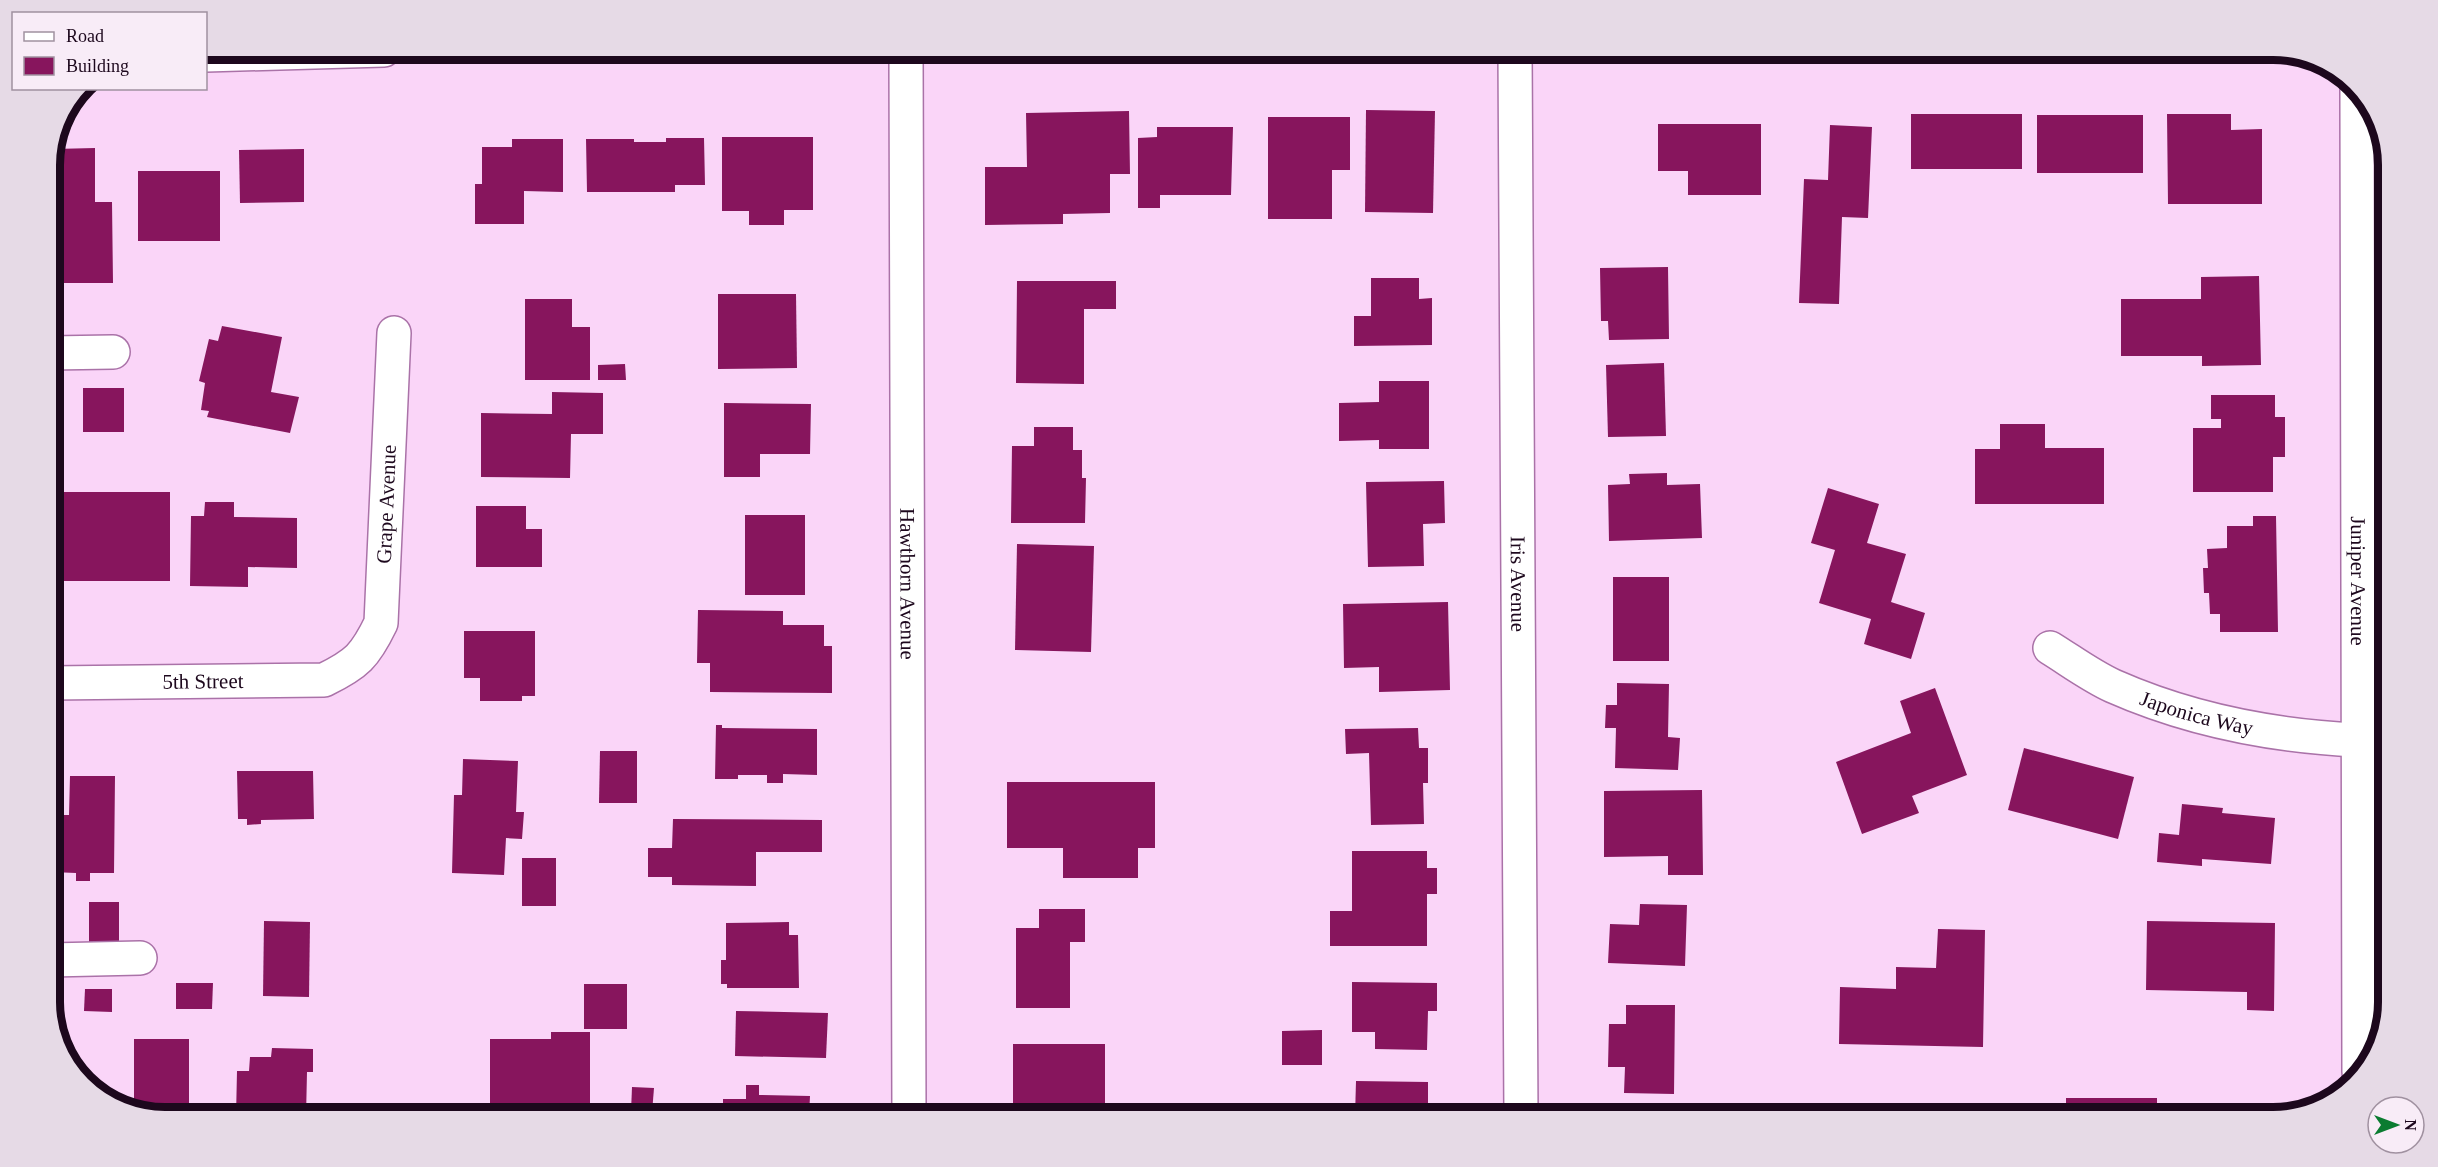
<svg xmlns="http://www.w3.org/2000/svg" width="2438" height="1167" viewBox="0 0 2438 1167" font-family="'Times New Roman',serif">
<rect width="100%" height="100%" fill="#fad5f8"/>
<g fill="#87155d">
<path d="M1366,110L1435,111L1433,213L1365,212Z"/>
<path d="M1129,111L1130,174H1110V213L1063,214V224L985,225V167H1027L1026,113Z"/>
<rect x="1911" y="114" width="111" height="55"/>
<path d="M2167,114H2231V130L2262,129V204H2168Z"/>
<rect x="2037" y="115" width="106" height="58"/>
<path d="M1268,117H1350V170H1332V219H1268Z"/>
<path d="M1658,124H1761V195H1688V171H1658Z"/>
<path d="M1830,125L1872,127L1868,218L1842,217L1839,304L1799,303L1804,179L1828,180Z"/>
<path d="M1157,127H1233L1231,195H1160V208H1138V138L1157,137Z"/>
<path d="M722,137H813V210H784V225H749V211H722Z"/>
<path d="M666,138H704L705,185H675V192H587L586,139H634V142H666Z"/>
<path d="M512,139H563V192L524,191V224H475V184H482V147H512Z"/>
<path d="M95,148V202H112L113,283H62L61,240H50V158L54,149Z"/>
<path d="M304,149V202L240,203L239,150Z"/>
<rect x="138" y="171" width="82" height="70"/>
<path d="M1668,267L1669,339L1609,340L1608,321H1601L1600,268Z"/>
<path d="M2259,276L2261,365L2202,366V356H2121V299H2201V277Z"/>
<path d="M1371,278H1419V299L1432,298V345L1354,346V316H1371Z"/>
<path d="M1017,281H1116V309H1084V384L1016,383Z"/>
<path d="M718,294H796L797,368L718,369Z"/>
<path d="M525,299H572V327H590V380H525Z"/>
<path d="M222,326L282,337L271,392L299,397L290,433L207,417L209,411L201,410L205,383L199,381L209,339L218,341Z"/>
<path d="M1664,363L1666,436L1608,437L1606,365Z"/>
<path d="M625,364L626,380H598V365Z"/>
<path d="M1379,381H1429V449H1379V440L1339,441V403L1379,402Z"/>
<rect x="83" y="388" width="41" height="44"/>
<path d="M552,392L603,393V434H571L570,478L481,477V413L552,414Z"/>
<path d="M2211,395H2275V417H2285V457H2273V492H2193V428H2221V419H2211Z"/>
<path d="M724,403L811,404L810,454H760V477H724Z"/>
<path d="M2000,424H2045V448H2104V504H1975V449H2000Z"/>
<path d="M1034,427H1073V450H1082V478H1086L1085,523H1011L1012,446H1034Z"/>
<path d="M1667,473V485L1700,484L1702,538L1609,541L1608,485L1630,484L1629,474Z"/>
<path d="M1444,481L1445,523L1423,524L1424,566L1368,567L1366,482Z"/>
<path d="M1828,488L1879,504L1867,543L1906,554L1891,602L1925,613L1911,659L1864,644L1871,619L1819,603L1835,550L1811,543Z"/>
<rect x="50" y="492" width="120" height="89"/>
<path d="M205,502H234V517L297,518V568L248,567V587L190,586L191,516H204Z"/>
<path d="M476,506H526V529H542V567H476Z"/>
<rect x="745" y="515" width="60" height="80"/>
<path d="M2253,516H2276L2278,632H2220V614H2210L2209,593H2204L2203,568H2208L2207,549L2227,548V526H2253Z"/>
<path d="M1017,544L1094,546L1091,652L1015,650Z"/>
<rect x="1613" y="577" width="56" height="84"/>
<path d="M1448,602L1450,690L1379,692V667L1344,668L1343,604Z"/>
<path d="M698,610L783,611V625H824V646H832V693L710,692V663H697Z"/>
<path d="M464,631H535V696H522V701H480V678H464Z"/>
<path d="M1617,683L1669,684L1668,737L1680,738L1678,770L1615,768L1616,728H1605L1606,705H1617Z"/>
<path d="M1935,688L1967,775L1912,796L1919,813L1862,834L1836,762L1911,733L1900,701Z"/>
<path d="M716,725H722V728L817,729V775L783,774V783H767V775H738V779H715Z"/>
<path d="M1418,728L1419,748H1428V783H1423L1424,824L1371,825L1369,753L1346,754L1345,729Z"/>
<path d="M2024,748L2134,777L2118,839L2008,810Z"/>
<path d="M600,751H637V803H599Z"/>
<path d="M463,759L518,761L516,812H524L522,839L506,838L504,875L452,873L454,795H462Z"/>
<path d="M237,771H313L314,819L261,820V824L247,825V819H238Z"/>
<path d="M70,776H115L114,873H90V881H76V873L52,872L53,815H69Z"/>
<path d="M1007,782H1155V848H1138V878H1063V848H1007Z"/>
<path d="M1702,790L1703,875H1668V856L1604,857V791Z"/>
<path d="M2182,804L2223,808L2222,813L2275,818L2271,864L2202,859V866L2157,862L2159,833L2179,835Z"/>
<path d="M673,819L822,820V852H756V886L672,885V877H648V848H672Z"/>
<path d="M1352,851H1427V868H1437V894H1427V946H1330V911H1352Z"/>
<rect x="522" y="858" width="34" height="48"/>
<rect x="89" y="902" width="30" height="45"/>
<path d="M1640,904L1687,905L1685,966L1608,963L1610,924L1639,925Z"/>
<path d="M1039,909H1085V942H1070V1008H1016V928H1039Z"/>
<path d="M264,921L310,922L309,997L263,996Z"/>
<path d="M2147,921L2275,923L2274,1011L2247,1010V992L2146,990Z"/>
<path d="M789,922V935H798L799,988H727V984H721V960H726V923Z"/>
<path d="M1938,929L1985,930L1983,1047L1839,1044L1840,987L1896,989V967L1936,968Z"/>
<path d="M1352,982L1437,983V1011H1428L1427,1050L1375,1049V1032H1352Z"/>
<path d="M176,983H213L212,1009H176Z"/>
<rect x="584" y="984" width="43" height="45"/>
<path d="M85,989H112V1012L84,1011Z"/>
<path d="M1626,1005H1675L1674,1094L1624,1093L1625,1067H1608L1609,1024H1626Z"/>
<path d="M736,1011L828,1013L826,1058L735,1056Z"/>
<path d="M1322,1030V1065H1282V1031Z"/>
<path d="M551,1032H590V1115H539V1107H490V1039H551Z"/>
<path d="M134,1039H189V1117L165,1118L134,1111Z"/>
<rect x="1013" y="1044" width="92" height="73"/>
<path d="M272,1048L313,1049V1072H307L306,1117H236L237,1071H249L250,1057H271Z"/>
<path d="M1356,1081L1428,1082V1117H1355Z"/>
<path d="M746,1085H759V1095L810,1096L809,1117H723V1099H746Z"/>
<path d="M108,1086V1099L93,1087Z"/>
<path d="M632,1087L654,1088L652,1113L631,1112Z"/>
<rect x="2066" y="1098" width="91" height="19"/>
<path d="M1621,1108L1660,1109V1117H1620Z"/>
</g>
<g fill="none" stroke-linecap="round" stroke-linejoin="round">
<defs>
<g id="minor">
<path id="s1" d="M906,50L909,1117"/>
<path id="s2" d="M1515,50L1521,1117"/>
<path d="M206,55L384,50"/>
<path id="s3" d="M2357,91L2359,1072"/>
<path d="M50,353L113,352"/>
<path id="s4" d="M2050,648C2071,661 2091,676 2113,686C2190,720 2273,736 2357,740"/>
<path id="s5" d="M50,683L324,680C357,664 365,656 381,623L394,333"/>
<path d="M50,960L140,958"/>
</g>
</defs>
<use href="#minor" stroke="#aa72a8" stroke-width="36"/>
<use href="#minor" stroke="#fff" stroke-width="33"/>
</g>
<g text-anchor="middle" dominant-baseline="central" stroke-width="6" stroke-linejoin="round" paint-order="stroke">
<g font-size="21" fill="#1d081d" stroke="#f8ecf7">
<text stroke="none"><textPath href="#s5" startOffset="476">Grape Avenue</textPath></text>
<text stroke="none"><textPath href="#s3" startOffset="490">Juniper Avenue</textPath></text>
<text stroke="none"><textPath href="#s1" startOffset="534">Hawthorn Avenue</textPath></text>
<text stroke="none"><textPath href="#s2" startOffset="534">Iris Avenue</textPath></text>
<text stroke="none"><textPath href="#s5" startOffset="153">5th Street</textPath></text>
<text stroke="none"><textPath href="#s4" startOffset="162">Japonica Way</textPath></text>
</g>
</g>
<path d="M0 0H2438V1167H0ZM165 60H2273A105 105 0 0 1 2378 165V1002A105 105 0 0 1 2273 1107H165A105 105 0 0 1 60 1002V165A105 105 0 0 1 165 60Z" fill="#e6dae6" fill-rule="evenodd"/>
<path fill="none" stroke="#1d081d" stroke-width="8" d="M165 60H2273A105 105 0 0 1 2378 165V1002A105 105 0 0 1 2273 1107H165A105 105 0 0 1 60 1002V165A105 105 0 0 1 165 60Z"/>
<rect x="12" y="12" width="195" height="78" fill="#f8ecf7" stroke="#a091a0" stroke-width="1.5"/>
<rect x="24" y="32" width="30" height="9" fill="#ffffff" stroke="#a091a0" stroke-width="1.5"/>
<text x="66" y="42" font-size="18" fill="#1d081d">Road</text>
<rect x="24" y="57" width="30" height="18" fill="#87155d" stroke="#a091a0" stroke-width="1.5"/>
<text x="66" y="72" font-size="18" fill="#1d081d">Building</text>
<g transform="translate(2396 1125) rotate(90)"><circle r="28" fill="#f8ecf7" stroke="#a091a0" stroke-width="1.5"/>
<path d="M0-4.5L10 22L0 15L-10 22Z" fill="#0b7c31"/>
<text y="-9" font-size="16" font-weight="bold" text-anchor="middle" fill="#1d081d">N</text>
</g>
</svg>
